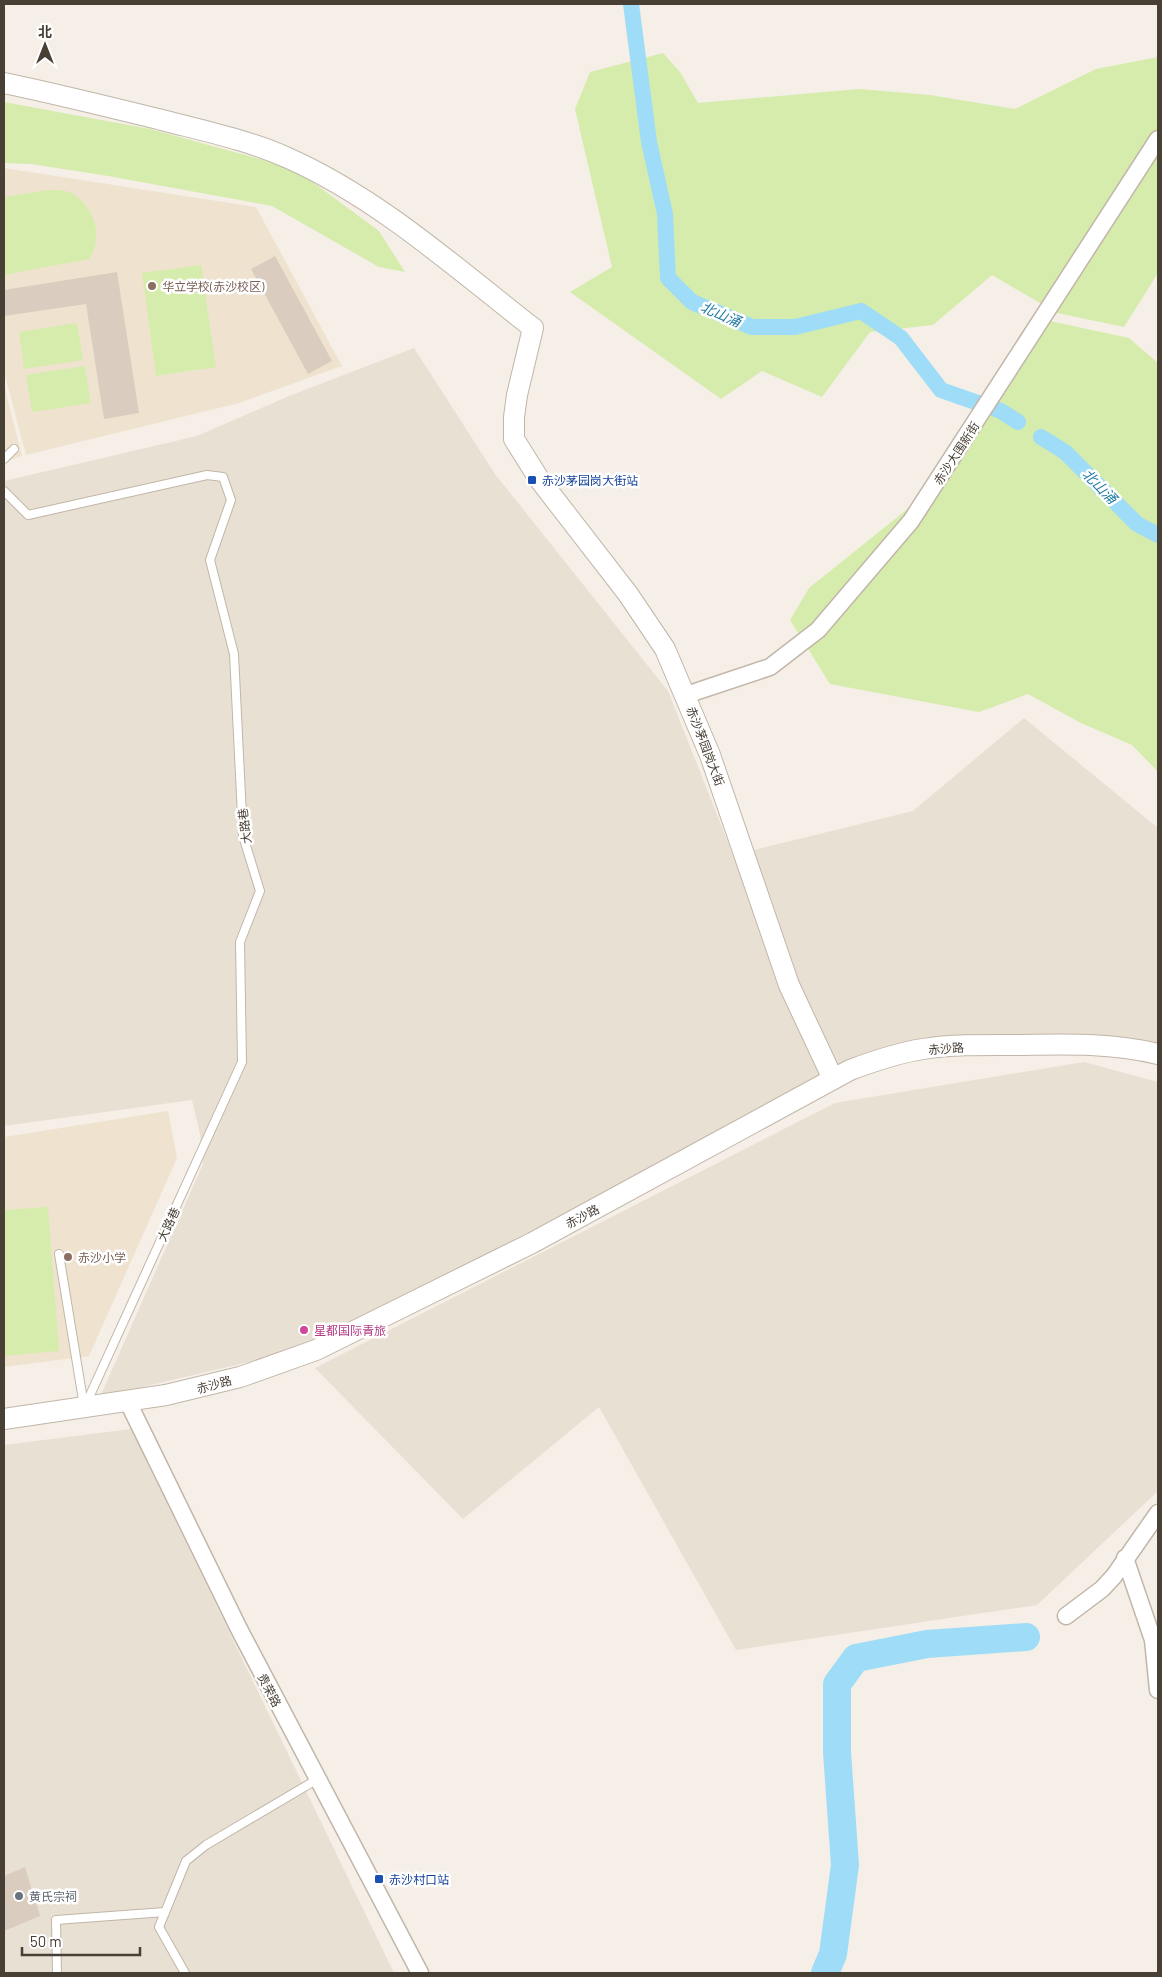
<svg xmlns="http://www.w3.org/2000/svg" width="1162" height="1977" viewBox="0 0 1162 1977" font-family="Barlow,'Noto Sans SC',sans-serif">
<rect width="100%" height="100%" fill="#f5efe7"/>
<g fill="#e9e0d4">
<path d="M414,348L495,474L668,691L733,855L913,811L1024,718L1158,828V1043L1090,1034L894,1044L809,1083L312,1347L100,1397L203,1164L200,1134L192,1100L4,1126V481L197,436L289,396Z"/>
<path d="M1084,1062L1158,1082V1491L1037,1605L736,1650L599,1407L463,1519L315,1368L835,1103Z"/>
<path d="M131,1429L394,1973H4V1445Z"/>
</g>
<g fill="#efe3cf">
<path d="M4,168L256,207L342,366L239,403L26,455L4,372Z"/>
<path d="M4,385L22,456L4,462Z"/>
<path d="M168,1111L177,1158L89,1356L4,1367V1137Z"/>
</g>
<g fill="#d6ecac">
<path d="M663,53L680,72L698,103L859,89L930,95L1015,109L1096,69L1158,57V273L1124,327L1057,313L992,275L933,325L870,332L822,397L762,371L721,399L570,292L612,267L575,109L590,72Z"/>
<path d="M4,102L150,129L285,166L307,178L379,231L405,272L379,267L272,206L108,176L31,164L4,163Z"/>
<path d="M48,190C55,190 65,190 71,193C95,206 104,238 89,259L4,275V197Z"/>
<path d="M201,265L216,367L156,376L142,273Z"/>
<path d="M1050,321L1129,338L1158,363V772L1132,745L1081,723L1028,694L979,712L830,684L790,620L809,588L946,478Z"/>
<path d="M77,323L83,360L24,369L19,332Z"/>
<path d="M85,366L91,403L32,412L26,375Z"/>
<path d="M48,1207L59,1351L4,1356V1210Z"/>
</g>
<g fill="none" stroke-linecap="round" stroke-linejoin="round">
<g stroke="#9edcf7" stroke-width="16">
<path d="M631,4L649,142L665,214L668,278L692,302L752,327H795L861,311L901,338L941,390L1001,411L1018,422"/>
<path d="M1041,437L1065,452L1137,524L1158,535"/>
</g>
<path stroke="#9edcf7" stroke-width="28" d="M825,1973L833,1954L845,1865L837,1752V1684L856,1658L927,1644L1026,1637"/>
</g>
<g fill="#daccbe">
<path d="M275,256L332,361L308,374L251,269Z"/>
<path d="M117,272L139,413L104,419L86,304L4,316V290Z"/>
<path d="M25,1867L40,1916L4,1931V1876Z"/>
</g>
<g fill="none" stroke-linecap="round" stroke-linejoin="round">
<defs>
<g id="service">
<path d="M4,459L14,449"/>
<path d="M4,491L28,515L207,475L223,477L231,500L210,560L234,654L243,836L260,891L240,942L242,1062L86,1404"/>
<path d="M59,1254L84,1406"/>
<path d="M57,1973L56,1920L165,1912"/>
<path d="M185,1973L159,1927L186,1861L206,1845L316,1780"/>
</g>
<g id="minor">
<path d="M686,695L770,667L818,630L911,521L1158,139"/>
<path d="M128,1402L239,1629L420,1973"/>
<path d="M1125,1558L1153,1640L1158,1690"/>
<path d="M1066,1616L1102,1589L1114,1576L1158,1513"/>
</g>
<g id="tertiary">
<path d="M4,83C57,94 109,107 162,120C204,131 248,140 288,158C378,198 456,268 533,328L517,395L514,417V439L539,479L628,594L665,649L710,755L789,985L833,1079"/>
<path d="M4,1419L166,1395L240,1377L316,1350L532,1243L850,1070C874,1061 897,1053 923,1049C955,1044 989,1045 1022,1045C1068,1044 1113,1043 1158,1054"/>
</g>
</defs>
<use href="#service" stroke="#c1b6a8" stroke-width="10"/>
<use href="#minor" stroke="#c1b6a8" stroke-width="19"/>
<use href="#tertiary" stroke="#c1b6a8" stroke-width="22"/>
<use href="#service" stroke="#fff" stroke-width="8"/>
<use href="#minor" stroke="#fff" stroke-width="16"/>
<use href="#tertiary" stroke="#fff" stroke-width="20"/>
</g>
<g fill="#8d6e63" stroke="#fff" stroke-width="2">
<circle cx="152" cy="286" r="5"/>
<circle cx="68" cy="1257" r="5"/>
</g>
<g fill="#1a4fb4" stroke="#fff" stroke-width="2">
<rect x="527" y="475" width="10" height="10" rx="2.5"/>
<rect x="374" y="1874" width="10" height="10" rx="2.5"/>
</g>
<circle fill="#d1479c" stroke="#fff" stroke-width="2" cx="304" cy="1330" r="5"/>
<circle fill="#6b7280" stroke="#fff" stroke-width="2" cx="19" cy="1896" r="5"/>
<g text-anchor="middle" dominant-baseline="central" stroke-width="5" stroke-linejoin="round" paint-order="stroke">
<g font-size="12" fill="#785e54" stroke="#fff" text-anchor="start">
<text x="162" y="286">华立学校(赤沙校区)</text>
<text x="78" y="1257">赤沙小学</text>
</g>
<g font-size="12" fill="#483f35" stroke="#fff">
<text transform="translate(956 453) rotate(-57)">赤沙大围新街</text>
<text transform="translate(706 746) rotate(69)">赤沙茅园岗大街</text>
<text transform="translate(244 826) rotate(-97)">大路巷</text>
<text transform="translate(946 1048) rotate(-4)">赤沙路</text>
<text transform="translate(582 1216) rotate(-28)">赤沙路</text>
<text transform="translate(168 1224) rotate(-65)">大路巷</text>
<text transform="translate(214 1384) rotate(-15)">赤沙路</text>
<text transform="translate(270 1690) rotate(63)">贵荣路</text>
</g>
<g font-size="12" fill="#164399" stroke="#fff" text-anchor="start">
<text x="542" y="480">赤沙茅园岗大街站</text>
<text x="389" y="1879">赤沙村口站</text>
</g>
<g font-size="12" fill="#b23c85" stroke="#fff" text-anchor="start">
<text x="314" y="1330">星都国际青旅</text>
</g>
<g font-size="12" fill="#5b616d" stroke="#fff" text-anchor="start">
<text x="29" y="1896">黄氏宗祠</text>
</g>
<g font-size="14" font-style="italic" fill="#217ba4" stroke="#fff">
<text transform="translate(721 314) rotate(23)">北山涌</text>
<text transform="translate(1100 486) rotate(45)">北山涌</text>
</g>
</g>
<rect width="1162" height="1977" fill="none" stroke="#483f35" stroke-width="10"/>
<g transform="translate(45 45)" stroke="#ffffff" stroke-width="4" paint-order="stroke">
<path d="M0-4L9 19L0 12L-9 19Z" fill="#483f35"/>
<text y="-8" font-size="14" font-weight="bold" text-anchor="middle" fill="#483f35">北</text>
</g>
<path d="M22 1947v8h118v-8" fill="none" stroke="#483f35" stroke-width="2.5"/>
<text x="30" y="1947" font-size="15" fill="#483f35" stroke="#ffffff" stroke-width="4" paint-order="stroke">50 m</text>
</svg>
